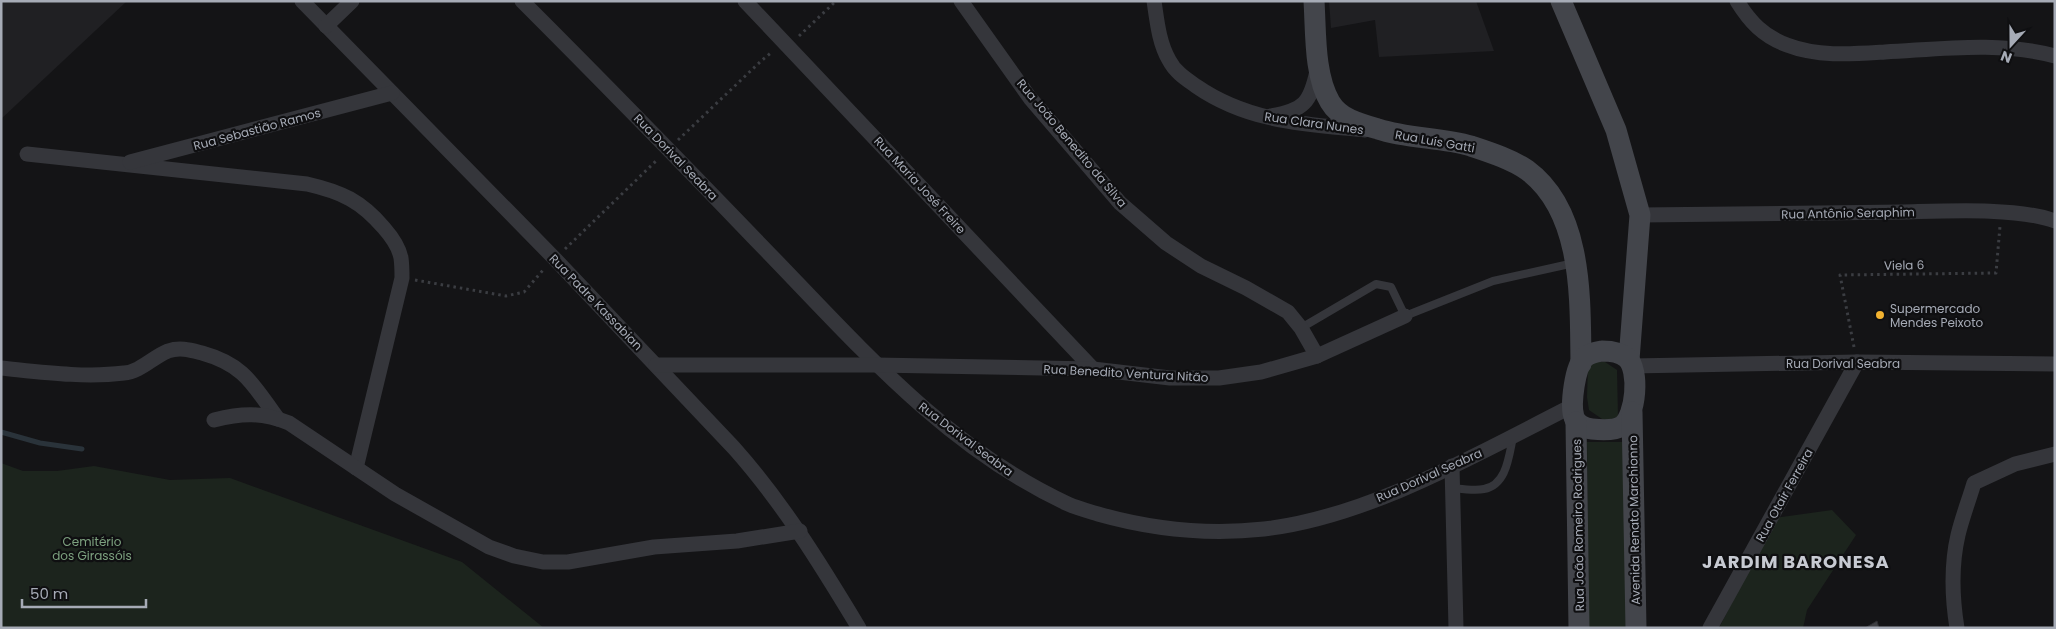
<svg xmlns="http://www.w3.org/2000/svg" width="2056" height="629" viewBox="0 0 2056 629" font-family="Poppins,sans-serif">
<rect width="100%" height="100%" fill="#141416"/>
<g fill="#202023">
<path d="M1,1H127L1,119Z"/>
<path d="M1329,1H1476L1494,51L1379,57L1375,20L1331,28Z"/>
</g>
<g fill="#1c241d">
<path d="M1595,362H1605L1617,370L1618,417L1605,421L1589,410L1587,397L1588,366Z"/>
<path d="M1587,442H1631L1633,628H1589Z"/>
<path d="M1,463L23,471H57L94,466L170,480L230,478L462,562L544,628H1Z"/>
<path d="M1832,510L1856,535L1807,610L1803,628H1719L1775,518Z"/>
</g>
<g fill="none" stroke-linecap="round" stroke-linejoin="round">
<path stroke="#2a333a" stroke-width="5" d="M1,432L40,443L82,449"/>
</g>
<path fill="#3e3f43" stroke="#2e2e32" d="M1877,621L1879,628H1865Z"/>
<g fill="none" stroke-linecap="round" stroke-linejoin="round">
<g stroke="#3b3d42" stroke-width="3" stroke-dasharray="2.5 4" stroke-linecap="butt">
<path d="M799,36L836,1"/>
<path d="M678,140L761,61L772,52"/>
<path d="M565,249L657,160"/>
<path d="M415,280L506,296L524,292L544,269"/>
<path d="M1854,347L1840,275L1996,273L2000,226"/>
</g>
<g stroke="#35363b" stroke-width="8">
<path d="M1301,328L1376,284L1391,287L1405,316L1493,281L1574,263"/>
<path d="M1453,488C1462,489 1475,491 1484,489C1507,485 1509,455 1513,437"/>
</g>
<g stroke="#35363b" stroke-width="15">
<path d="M302,1L555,259L734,448C783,503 821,565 859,628"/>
<path d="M522,1C601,80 679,160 756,240C851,337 942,446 1068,504C1077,508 1088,511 1098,514C1151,529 1209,535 1264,529C1369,517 1479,453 1572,406"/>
<path d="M745,1L1093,369"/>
<path d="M961,1L1030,98L1120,203L1166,243L1201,266L1246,288L1288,312L1301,328L1317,356"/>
<path d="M1154,1C1157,21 1159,43 1169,60C1175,72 1186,79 1196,86C1248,122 1304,124 1365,130"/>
<path d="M1737,1C1750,22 1763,36 1787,45C1818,57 1853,54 1885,52C1942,49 1999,41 2055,56"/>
<path d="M326,26L352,1"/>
<path d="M1271,116C1304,110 1310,103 1317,71"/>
<path d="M27,154L307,184C342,192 361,201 384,228C391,236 399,247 401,258C402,265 402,272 402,278L356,468"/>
<path d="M130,162L392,93"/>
<path d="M1640,215C1728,214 1816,213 1903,212C1945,211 2017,207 2055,221"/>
<path d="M656,365H875L1093,369L1170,378H1219L1261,372L1317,356L1405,316"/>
<path d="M1632,366L1857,362L2055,364"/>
<path d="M1,368C41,372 84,378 124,373C140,372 153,357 168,351C180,347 190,350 202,353C245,365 253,385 278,419"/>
<path d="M214,420C242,413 261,412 289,423L395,494L489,547L514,556L543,562H568L654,547L737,541L800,531"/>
<path d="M1452,466L1456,628"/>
<path d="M1710,628L1857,362"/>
<path d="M1957,628C1952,597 1951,565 1958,535C1962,518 1969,500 1974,483L2015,464L2055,454"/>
</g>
<g stroke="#43454b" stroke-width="21">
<path d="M1314,1C1316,32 1314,75 1330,102C1340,119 1360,124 1378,129C1408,139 1441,137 1471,146C1489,152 1511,159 1527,170C1584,212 1580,301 1581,364"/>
<path d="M1561,1L1616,130L1640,215L1629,360"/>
<path d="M1602,351C1611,351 1620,352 1627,358C1640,370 1636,416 1622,426C1614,431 1601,430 1592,429C1584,428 1576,424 1574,417C1570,405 1575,366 1584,358C1589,353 1596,352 1602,351Z"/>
<path d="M1632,412L1636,628"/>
<path d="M1576,422L1579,628"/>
</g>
</g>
<circle fill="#f2b230" stroke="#0f0f11" stroke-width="2" cx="1880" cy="315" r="5"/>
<g text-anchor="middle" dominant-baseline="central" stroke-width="4.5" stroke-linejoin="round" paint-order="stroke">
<g font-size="12" fill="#a6abb6" stroke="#0f0f11">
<text transform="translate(1314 123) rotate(8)">Rua Clara Nunes</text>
<text transform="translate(257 129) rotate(-15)">Rua Sebastião Ramos</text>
<text transform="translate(1435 141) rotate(10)">Rua Luís Gatti</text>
<text transform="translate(1072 143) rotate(50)">Rua João Benedito da Silva</text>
<text transform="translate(676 157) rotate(46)">Rua Dorival Seabra</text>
<text transform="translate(920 185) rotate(47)">Rua Maria José Freire</text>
<text transform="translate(1848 213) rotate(-1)">Rua Antônio Seraphim</text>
<text transform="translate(1904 265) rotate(-1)">Viela 6</text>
<text transform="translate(596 302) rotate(46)">Rua Padre Kassabian</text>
<text x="1843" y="363">Rua Dorival Seabra</text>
<text transform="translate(1126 373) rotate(3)">Rua Benedito Ventura Nitão</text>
<text transform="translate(966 439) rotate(37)">Rua Dorival Seabra</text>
<text transform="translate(1429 475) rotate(-24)">Rua Dorival Seabra</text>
<text transform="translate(1784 495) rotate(-61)">Rua Otair Ferreira</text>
<text transform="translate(1634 520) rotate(-91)">Avenida Renato Marchionno</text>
<text transform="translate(1578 525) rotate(-91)">Rua João Romeiro Rodrigues</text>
</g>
<g font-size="12" fill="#a6abb6" stroke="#0f0f11" text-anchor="start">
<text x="1890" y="308">Supermercado<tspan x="1890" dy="14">Mendes Peixoto</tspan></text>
</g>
<g font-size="12" fill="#7da17f" stroke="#0f0f11">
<text x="92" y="541">Cemitério<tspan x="92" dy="14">dos Girassóis</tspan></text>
</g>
<g font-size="18" font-weight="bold" letter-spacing="1" fill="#c7cad2" stroke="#0f0f11">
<text x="1796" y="561">JARDIM BARONESA</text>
</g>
</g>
<rect width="2056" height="629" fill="none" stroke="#a6abb6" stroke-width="5"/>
<g transform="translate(2011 45) rotate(201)" stroke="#0f0f11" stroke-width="4" paint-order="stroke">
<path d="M0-4L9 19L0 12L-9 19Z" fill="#a6abb6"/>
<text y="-8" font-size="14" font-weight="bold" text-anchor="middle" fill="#a6abb6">N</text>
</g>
<path d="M22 599v8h124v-8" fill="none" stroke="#a6abb6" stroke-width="2.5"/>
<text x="30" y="599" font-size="15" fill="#a6abb6" stroke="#0f0f11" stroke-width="4" paint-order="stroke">50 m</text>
</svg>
